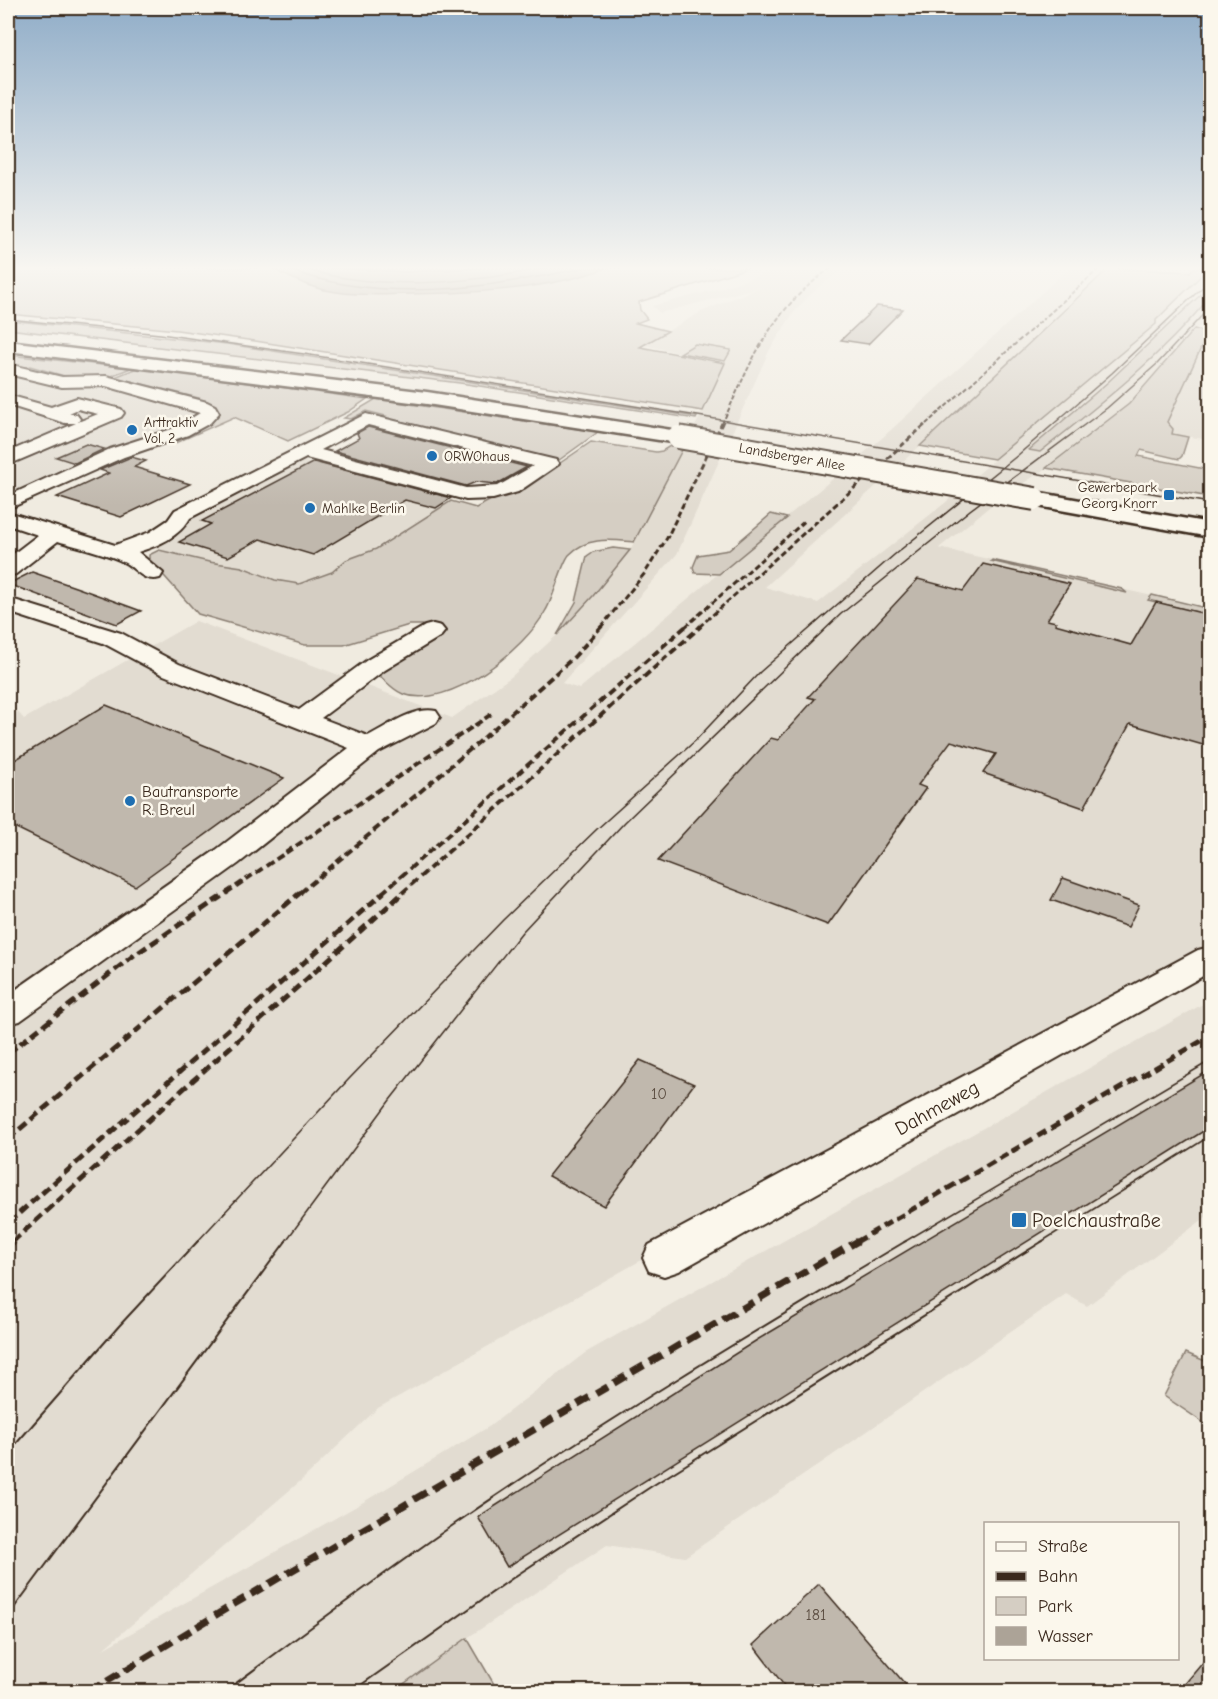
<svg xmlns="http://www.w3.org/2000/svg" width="1218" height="1699" viewBox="0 0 1218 1699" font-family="'Comic Neue',sans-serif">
<rect width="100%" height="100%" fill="#f0ebe0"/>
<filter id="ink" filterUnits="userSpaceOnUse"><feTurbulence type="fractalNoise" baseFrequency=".0167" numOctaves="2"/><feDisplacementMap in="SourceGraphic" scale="12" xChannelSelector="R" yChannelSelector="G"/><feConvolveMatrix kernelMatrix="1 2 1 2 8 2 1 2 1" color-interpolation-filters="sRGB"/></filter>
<g filter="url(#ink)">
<g fill="#e2dcd1">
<path d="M782,268H845L821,285L805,300L792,315L769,351L677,554L562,683L579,689L882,438L1069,268H1109L920,446L765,587L818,603L945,503L1076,388L1156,324V320L1210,268V321L1194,330L1129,404L1046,468L994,503L939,548L1210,609V949L720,1216L378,1408L304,1478L103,1649L355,1507L490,1426L585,1353L1210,1000V1214L1087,1306L1066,1294L685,1557L607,1545L467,1638L394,1691H8V701L24,719L196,621L452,718L511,677L557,635L593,596L630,550L703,411L731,350L695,344L680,353L643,345L701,312L760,287L660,313L652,306L711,291Z"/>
<path d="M1208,333H1210V440L1171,434L1167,422Z"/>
<path d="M8,356L76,364L262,388L185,423L179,422L8,499Z"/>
<path d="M302,461L452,500L299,595L149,546L180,532L188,515L279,468Z"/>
</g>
<g fill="#d5cec3" stroke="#887c70" stroke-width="1.5">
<path d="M8,268H270L307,285L326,290L396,294L504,289L545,283L606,268H748L639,302L640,310L647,319L636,323L668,331L640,347L725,363L703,411L255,341L177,330L8,314Z"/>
<path d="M1109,268L1190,272L1193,268H1209L1156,320V324L994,459L920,446Z"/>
<path d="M1210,286V297C1160,357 1101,404 1040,452L1029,450L1108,382Z"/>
<path d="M8,320L227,344L697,417L696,419L460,383L8,329Z"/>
<path d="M1194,329L1208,333L1167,422L1173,429L1172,434L1188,437L1182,456L1179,459L1141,450L1138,456L1210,470V497L1046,468L1129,404Z"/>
<path d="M695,344L731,350L725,361L680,353Z"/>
<path d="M8,355L131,368L108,377H68L30,366L22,369L8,368Z"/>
<path d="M137,368L367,399L348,412L288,441L234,417L173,444L161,441L208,419L193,402L199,398L115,377Z"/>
<path d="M376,399L598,432L555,463L381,419L386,416L366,411L351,419L344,418Z"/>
<path d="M591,442L656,452L662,451L670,446L683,448L634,542C612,540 586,536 569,555C561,565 554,597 546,610C526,648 449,711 403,694C395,691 388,684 381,677L382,669L428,625H409L344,645H305L198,614L149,559V555L159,550L209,562L242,567L275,580L299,584L332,572L346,560L376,549L451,501L476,508L491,500L516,493Z"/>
<path d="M771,514L787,518L719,574L695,573L693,567L698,555L729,550Z"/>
<path d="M613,548L630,550L593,596L557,635L576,602L587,556L593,552Z"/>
<path d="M992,560L1122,589L1127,593L991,561Z"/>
<path d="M1152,595L1210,609V615L1148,600Z"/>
<path d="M1186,1353L1210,1363V1427L1164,1396Z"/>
<path d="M467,1638L498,1691H394Z"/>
</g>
<path fill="#aca397" stroke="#7f7367" stroke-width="1.5" d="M270,268H606C549,290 472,293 412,294C383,295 353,296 325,290C305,286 288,276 270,268Z"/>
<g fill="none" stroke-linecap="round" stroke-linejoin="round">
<g stroke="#685a4e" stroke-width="1.5">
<path d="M284,268C381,305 485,288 584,268"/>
<path d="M301,268C379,292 467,283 547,268"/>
<path d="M331,268L406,272L481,268"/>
</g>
</g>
<g fill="#c0b8ad" stroke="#3b2a1e" stroke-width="1.5">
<path d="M877,306L903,309L868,344L841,340Z"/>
<path d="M368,427L527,467L497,484L476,482L466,486L335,451L359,438L357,433Z"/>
<path d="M86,444L104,449L75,463L56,457Z"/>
<path d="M131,457L146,461L134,467L190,484L121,517L57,497L109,473L100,470Z"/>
<path d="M314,462L451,498L436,508L405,500L313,555L260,539L228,557L179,542L211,524L202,521Z"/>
<path d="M983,564L1070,584L1047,620L1056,622L1055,624L1131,645L1156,602L1210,615V747L1130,724L1084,808L983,773L996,754L951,741L918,785L926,788L828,925L658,861L771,738L778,740L815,699L808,697L918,579L963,591Z"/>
<path d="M32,572L81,589L141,611L117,624L8,584Z"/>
<path d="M106,705L284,778L135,886L8,824V764Z"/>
<path d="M1063,878L1139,905L1128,927L1051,900Z"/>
<path d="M640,1060L694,1084L604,1206L548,1176Z"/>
<path d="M1210,1070V1127L507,1567L478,1517L757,1340Z"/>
<path d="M819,1584L912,1692H789L753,1645Z"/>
<path d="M1210,1654V1692H1178Z"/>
</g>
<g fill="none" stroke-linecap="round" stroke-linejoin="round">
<defs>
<g id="minor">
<path d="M8,364L62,377L106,376L207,402L215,406L219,413L210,423L188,435L124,457L8,509V496L110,449L175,428L200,413L106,386L62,387L8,374Z"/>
<path d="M8,395L51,407L77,398L121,409L124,413L121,417L8,465V452L76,423H65L8,405ZM78,409L98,414L78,422L80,419L77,415L69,413Z"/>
<path d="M366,414L556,460L559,464L518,492L493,499L466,500L306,458L190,518C179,537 158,546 138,552L163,573L160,578C144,582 139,572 127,564C111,554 77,547 58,541L16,574L8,576V558L38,535L8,525V512L115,545L150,532L168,520L175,510ZM368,425L533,466L498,486L466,488L321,450Z"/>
<path d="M8,598L121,633L179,664L299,710L367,660L425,626L433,624L441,626L445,631L441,636L385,670L321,718L368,736C388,726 414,706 436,711L440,717L436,723L379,752L238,864L20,1021L8,1024V995L216,850L349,748L161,674L103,643L8,612Z"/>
<path d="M1210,947V972L679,1271L664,1276L649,1271L643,1258L649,1245L1198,950Z"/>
</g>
<g id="major">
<path d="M8,341L427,392L678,431L685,433L688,437L685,441L678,443L427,404L8,351Z"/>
<path d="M1035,492L1210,523V537L1027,504L1024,499L1027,494Z"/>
</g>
</defs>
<use href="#minor" stroke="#3b2a1e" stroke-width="4"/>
<use href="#major" stroke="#3b2a1e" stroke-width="5"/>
<use href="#minor" fill="#fbf7ec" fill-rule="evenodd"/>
<use href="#major" fill="#fbf7ec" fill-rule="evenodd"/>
<g stroke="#3b2a1e" stroke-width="1.5">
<path d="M8,319L160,334L304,354L698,416L1210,503"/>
<path d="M197,1242L349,1079L503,920L597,829L695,741L760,672L894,555L1018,455L1112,373L1210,280"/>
<path d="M285,1242L390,1100L522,932L625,822L841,614L970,510L1107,408L1157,364L1210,307"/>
<path d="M904,1242L1210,1061"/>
<path d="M1041,1242L1210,1136"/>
</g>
<g stroke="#3b2a1e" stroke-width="2">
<path d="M8,1453L119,1326L198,1241"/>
<path d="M8,1616L286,1241"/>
<path d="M224,1692C302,1634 379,1576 459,1521C604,1421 755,1331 906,1241"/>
<path d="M351,1692L517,1575L652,1486L1043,1241"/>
</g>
<g stroke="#3b2a1e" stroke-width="2" stroke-dasharray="4.5 2" stroke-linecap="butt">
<path d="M722,424C753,358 769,312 831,268"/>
<path d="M926,424L1100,268"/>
</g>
<g stroke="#3b2a1e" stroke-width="3" stroke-dasharray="6 3" stroke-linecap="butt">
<path d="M601,627L645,573L667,538L722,423"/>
<path d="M685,627L805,521"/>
<path d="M699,627L927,423"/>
</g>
<g stroke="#3b2a1e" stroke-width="4" stroke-dasharray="8 4" stroke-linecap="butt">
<path d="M226,893L493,713"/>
<path d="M300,893L479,742L574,657L602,626"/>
<path d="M382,893L686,626"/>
<path d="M402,893L701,626"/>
</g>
<g stroke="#3b2a1e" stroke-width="5" stroke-dasharray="10 5" stroke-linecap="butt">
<path d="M8,1053L133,956L228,892"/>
<path d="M8,1139L301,892"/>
<path d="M8,1223L384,892"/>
<path d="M12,1242L404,892"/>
<path d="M856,1242L1210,1036"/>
</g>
<g stroke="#3b2a1e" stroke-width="7" stroke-dasharray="14 7" stroke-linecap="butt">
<path d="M8,1246L14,1241"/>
<path d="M89,1692L231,1606L858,1241"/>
</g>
<defs>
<path id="major-bridge" d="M678,437L1035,499"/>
</defs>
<use href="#major-bridge" stroke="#3b2a1e" stroke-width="26" stroke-linecap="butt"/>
<use href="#major-bridge" stroke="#fbf7ec" stroke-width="22"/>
</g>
</g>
<linearGradient id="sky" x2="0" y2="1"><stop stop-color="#90adc8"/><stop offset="0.53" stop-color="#f8f6f1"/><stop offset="1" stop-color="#f8f6f1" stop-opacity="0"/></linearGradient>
<rect width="1218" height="506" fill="url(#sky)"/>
<g fill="#1f6fb2" stroke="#fbf7ec" stroke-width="2">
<circle cx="132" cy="430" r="6"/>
<circle cx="432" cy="456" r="6"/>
<rect x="1163" y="489" width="12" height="12" rx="3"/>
<circle cx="310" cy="508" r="6"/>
<circle cx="130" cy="801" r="6"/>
<rect x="1011" y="1212" width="16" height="16" rx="3"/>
</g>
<g text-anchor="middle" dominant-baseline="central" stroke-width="5" stroke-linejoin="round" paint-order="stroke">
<g font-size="14" fill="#3b2a1e" stroke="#fbf7ec" text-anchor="start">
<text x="144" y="422">Arttraktiv<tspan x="144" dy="16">Vol. 2</tspan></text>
<text x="444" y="456">ORWOhaus</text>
<text x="1157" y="487" text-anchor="end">Gewerbepark<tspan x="1157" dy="16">Georg Knorr</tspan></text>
<text x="322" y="508">Mahlke Berlin</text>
</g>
<g font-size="14" fill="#3b2a1e" stroke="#fbf7ec">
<text transform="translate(792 457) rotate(10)">Landsberger Allee</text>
</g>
<g font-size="16" fill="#3b2a1e" stroke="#fbf7ec" text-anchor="start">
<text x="142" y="792">Bautransporte<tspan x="142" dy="18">R. Breul</tspan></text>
</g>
<g font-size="16" fill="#5c4e42">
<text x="659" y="1094">10</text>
<text x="816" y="1615">181</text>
</g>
<g font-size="20" fill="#3b2a1e" stroke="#fbf7ec">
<text transform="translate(937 1108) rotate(-29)">Dahmeweg</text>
</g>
<g font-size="20" fill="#3b2a1e" stroke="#fbf7ec" text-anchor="start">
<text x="1032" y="1220">Poelchaustraße</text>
</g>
</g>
<rect width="1218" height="1699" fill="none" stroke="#fbf7ec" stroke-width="30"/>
<rect x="15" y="15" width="1188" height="1669" fill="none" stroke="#3b2a1e" stroke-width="2" filter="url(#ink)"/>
<rect x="984" y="1522" width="195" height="138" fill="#fbf7ec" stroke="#aea59a" stroke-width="1.5"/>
<rect x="996" y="1542" width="30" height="9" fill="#fbf7ec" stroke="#aea59a" stroke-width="1.5"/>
<text x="1038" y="1552" font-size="18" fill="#3b2a1e">Straße</text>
<rect x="996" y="1572" width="30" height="9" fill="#3b2a1e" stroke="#aea59a" stroke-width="1.5"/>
<text x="1038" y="1582" font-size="18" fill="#3b2a1e">Bahn</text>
<rect x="996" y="1597" width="30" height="18" fill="#d5cec3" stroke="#aea59a" stroke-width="1.5"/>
<text x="1038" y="1612" font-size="18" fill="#3b2a1e">Park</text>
<rect x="996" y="1627" width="30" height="18" fill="#aca397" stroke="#aea59a" stroke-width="1.5"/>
<text x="1038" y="1642" font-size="18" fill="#3b2a1e">Wasser</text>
</svg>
